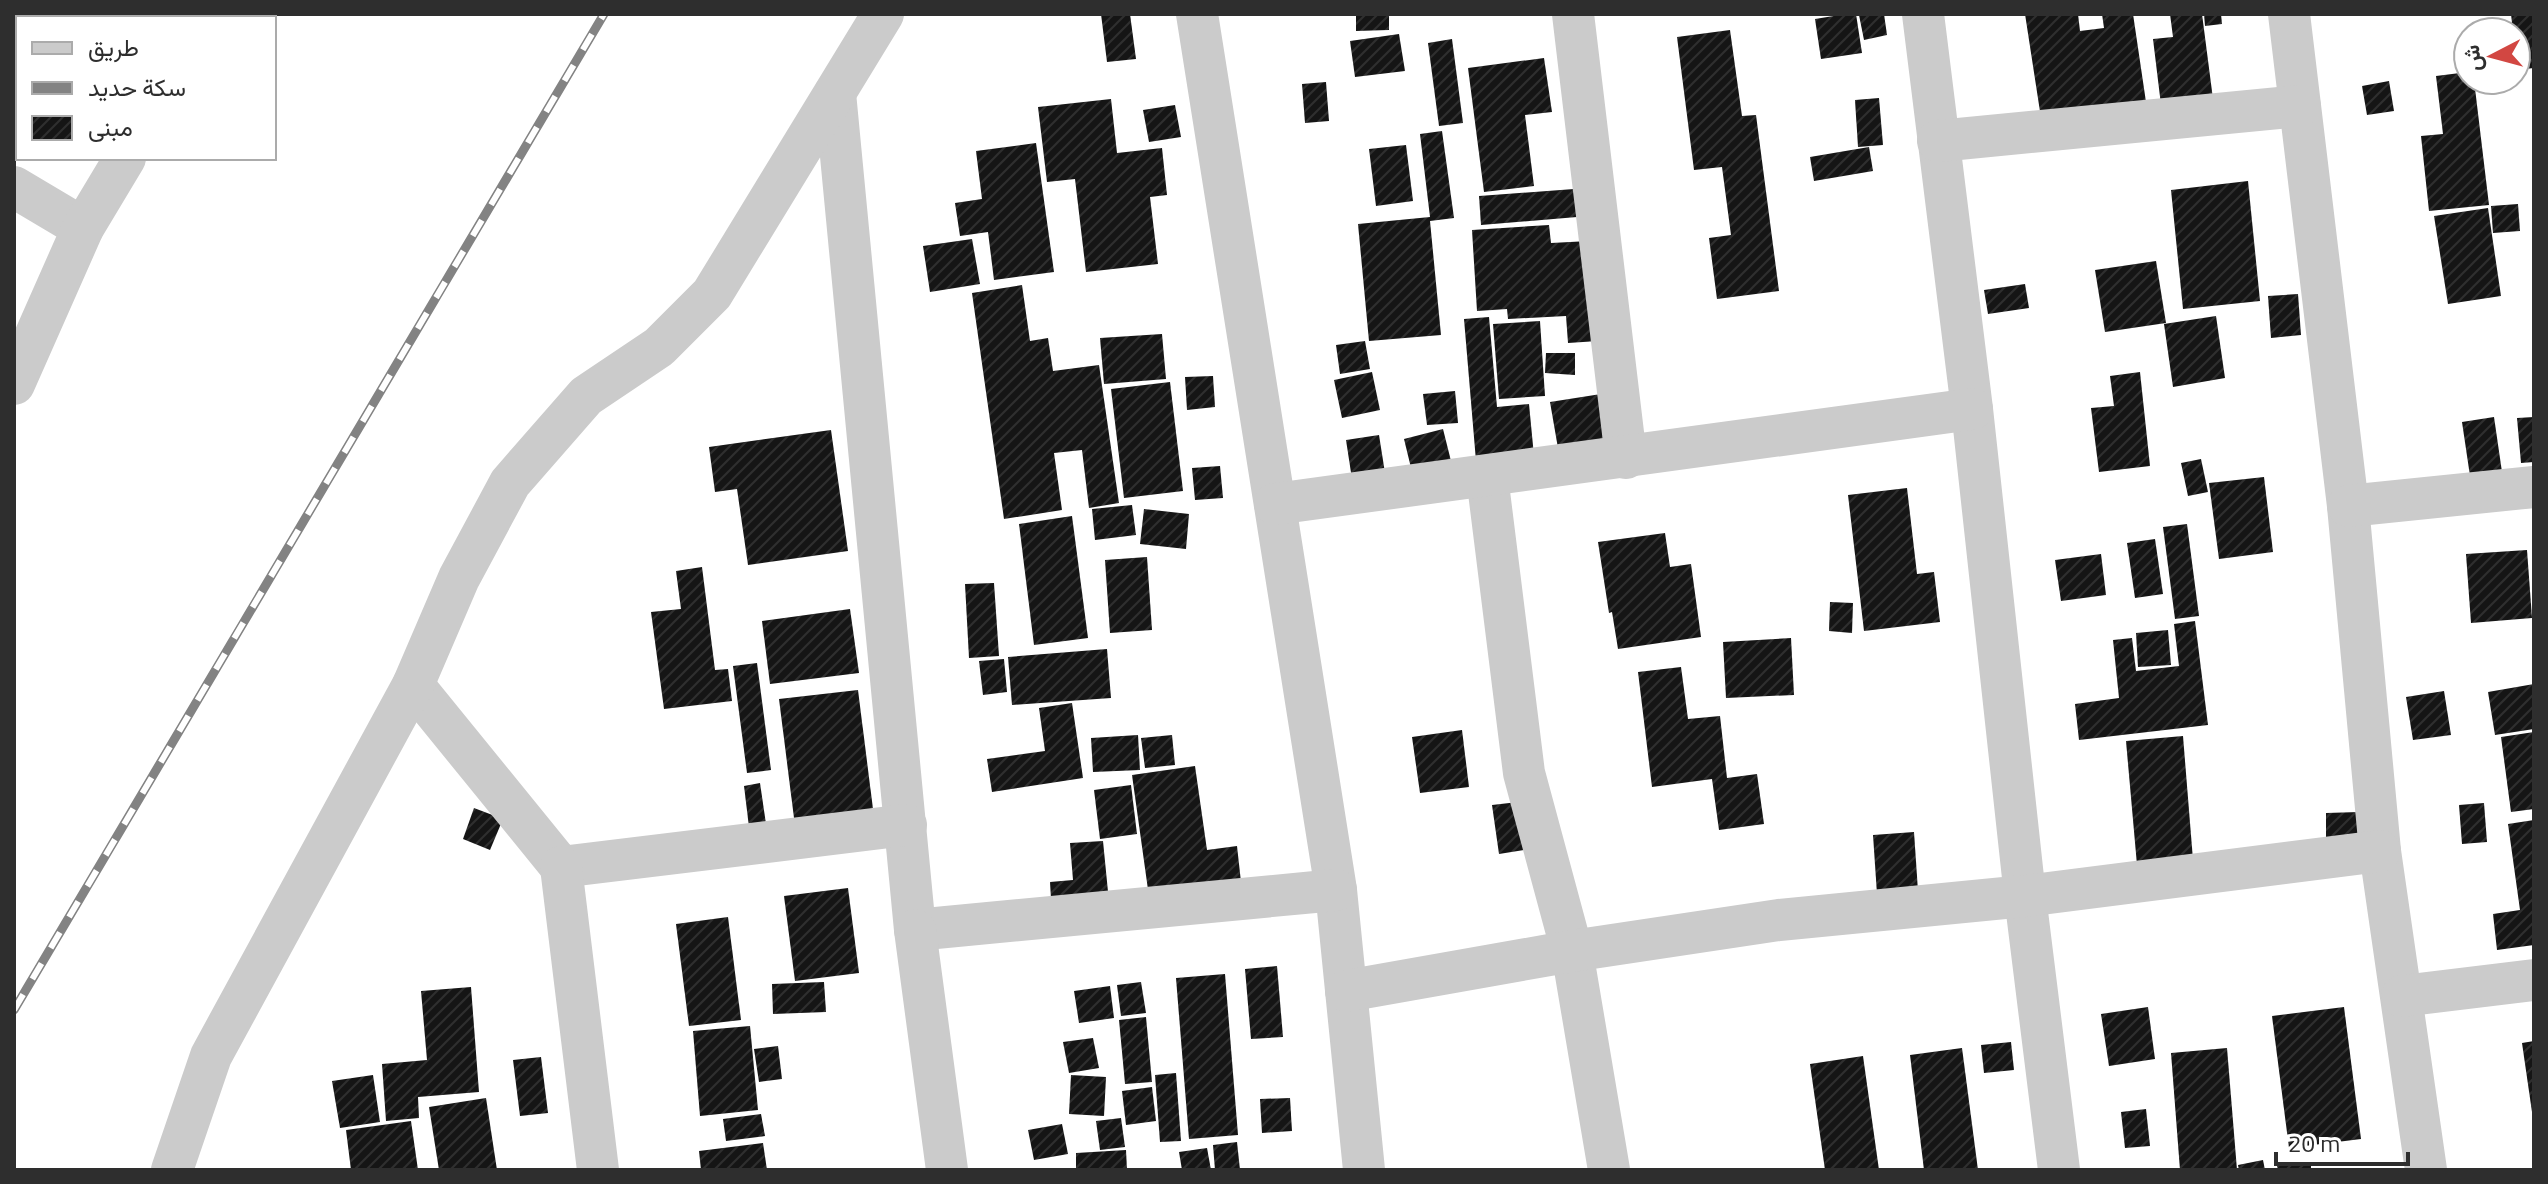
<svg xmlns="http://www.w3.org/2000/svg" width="2548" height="1184" font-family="'Titillium Web',Vazirmatn,sans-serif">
<defs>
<pattern id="building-hatch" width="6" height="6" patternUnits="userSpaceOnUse" patternTransform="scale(2)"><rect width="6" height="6" fill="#151515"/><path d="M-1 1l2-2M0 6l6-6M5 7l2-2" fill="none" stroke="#2f2f2f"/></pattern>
</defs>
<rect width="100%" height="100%" fill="#fff"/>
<g fill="url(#building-hatch)">
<path d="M1101 14H1130L1136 59 1107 62Z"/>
<path d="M1356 14H1389V30L1356 31Z"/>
<path d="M1846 14H1856L1862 53 1821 59 1815 19Z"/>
<path d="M1884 14 1887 35 1864 40 1859 15Z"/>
<path d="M2025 14H2078L2080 31 2104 28 2102 14H2133L2146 102 2041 118Z"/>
<path d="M2170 14H2202L2213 99 2161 105 2153 39 2173 37Z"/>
<path d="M2204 14H2221L2222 24 2205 26Z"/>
<path d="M2511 14H2534V68L2516 70V32H2513Z"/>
<path d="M15 24 18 25V89L14 87Z"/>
<path d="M1730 30 1742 116 1756 115 1779 291 1717 299 1709 238 1731 235 1722 167 1694 170 1677 37Z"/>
<path d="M1399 34 1405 71 1355 77 1350 41Z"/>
<path d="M1452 39 1463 123 1439 126 1428 43Z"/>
<path d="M1544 58 1552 112 1525 115 1534 186 1484 192 1468 68Z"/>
<path d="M2468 72V80H2474L2489 205 2429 211 2421 136 2443 134 2436 76Z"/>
<path d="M2389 81 2394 111 2367 115 2362 86Z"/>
<path d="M1326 82 1329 121 1305 123 1302 84Z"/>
<path d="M1879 98 1883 145 1858 147 1855 100Z"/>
<path d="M1111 99 1117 153 1162 148 1167 195 1150 197 1158 264 1086 272 1075 179 1047 182 1038 107Z"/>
<path d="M1175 105 1181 137 1149 142 1143 110Z"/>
<path d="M1442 131 1454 218 1430 221 1441 335 1369 341 1358 224 1430 217 1420 134Z"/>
<path d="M1036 143 1054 272 994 280 988 232 960 236 955 203 982 199 976 151Z"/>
<path d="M1406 145 1413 201 1376 206 1369 149Z"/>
<path d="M1869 147 1873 171 1814 181 1810 157Z"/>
<path d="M2248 181 2260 301 2183 309 2171 190Z"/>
<path d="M1574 189 1577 217 1481 225 1479 196Z"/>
<path d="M2518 204 2520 231 2493 233 2491 206Z"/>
<path d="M2488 208 2501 296 2448 304 2434 216Z"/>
<path d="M1549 225 1551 243 1589 241 1598 341 1568 343 1566 316 1508 319 1507 309 1477 311 1472 230Z"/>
<path d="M972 239 980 284 930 292 923 246Z"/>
<path d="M2156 261 2166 323 2105 332 2095 270Z"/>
<path d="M2025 284 2029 308 1988 314 1984 290Z"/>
<path d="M1022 285 1030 341 1048 338 1053 371 1099 365 1119 503 1089 508 1082 450 1054 453 1062 510 1004 519 972 293Z"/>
<path d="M2298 294 2301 335 2271 338 2268 296Z"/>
<path d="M2216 316 2225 378 2173 387 2164 324Z"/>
<path d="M1489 317 1497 407 1529 404 1534 456 1476 461 1464 319Z"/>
<path d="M1540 321 1545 396 1499 399 1493 324Z"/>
<path d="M1162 334 1166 379 1104 384 1100 338Z"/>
<path d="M1365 341 1370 369 1340 374 1336 345Z"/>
<path d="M1546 353H1575V375L1545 373Z"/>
<path d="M1372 372 1380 410 1342 418 1334 380Z"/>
<path d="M2140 372 2150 466 2099 472 2091 408 2114 406 2110 376Z"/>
<path d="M1213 376 1215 407 1187 410 1185 377Z"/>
<path d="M1170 382 1183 491 1124 498 1111 389Z"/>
<path d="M1455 391 1458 423 1427 425 1423 394Z"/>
<path d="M1601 394 1610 446 1559 454 1550 402Z"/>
<path d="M2494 417 2502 472 2470 476 2462 422Z"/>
<path d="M2534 417V462L2521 463 2517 418Z"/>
<path d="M1443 429 1451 461 1412 472 1404 439Z"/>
<path d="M831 430 848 551 748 565 737 489 715 492 709 447Z"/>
<path d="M1379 435 1385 473 1352 479 1346 440Z"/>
<path d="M2201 459 2208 492 2188 496 2181 463Z"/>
<path d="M1220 466 1223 498 1195 500 1192 468Z"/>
<path d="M2264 477 2273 552 2219 559 2209 483Z"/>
<path d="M1907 488 1917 574 1934 572 1940 622 1864 631 1848 495Z"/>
<path d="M1132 505 1136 535 1095 540 1092 509Z"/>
<path d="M1144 509 1189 514 1186 549 1140 544Z"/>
<path d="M1072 516 1088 638 1034 645 1019 524Z"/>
<path d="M2187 524 2199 616 2175 619 2163 527Z"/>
<path d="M1665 533 1670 567 1691 564 1701 637 1618 649 1612 612 1609 613 1598 542Z"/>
<path d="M2155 539 2163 594 2135 598 2127 543Z"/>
<path d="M2527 550 2532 618 2471 623 2466 554Z"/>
<path d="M2101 554 2106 595 2061 601 2055 560Z"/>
<path d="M1147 557 1152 630 1110 633 1105 560Z"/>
<path d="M702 567 715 670 728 669 732 701 664 709 651 612 681 609 676 571Z"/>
<path d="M994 583 999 656 969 658 965 584Z"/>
<path d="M1830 602 1853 603 1852 633 1829 631Z"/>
<path d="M850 609 859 673 770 684 762 621Z"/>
<path d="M2195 621 2208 725 2079 740 2075 704 2119 698 2113 640 2132 638 2136 671 2179 666 2174 624Z"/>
<path d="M2168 630 2171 665 2138 667 2136 633Z"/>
<path d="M1791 638 1794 695 1726 698 1723 642Z"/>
<path d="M1107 649 1111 698 1012 705 1008 657Z"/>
<path d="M1004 659 1007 692 983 695 979 661Z"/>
<path d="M757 663 771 770 747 773 733 666Z"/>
<path d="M1681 667 1688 719 1720 716 1727 778 1757 774 1764 824 1719 830 1712 779 1652 787 1638 672Z"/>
<path d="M2534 684V729L2495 735 2488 692Z"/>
<path d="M858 690 874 817 795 826 779 699Z"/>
<path d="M2444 691 2451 735 2413 740 2406 697Z"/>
<path d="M1072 703 1083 778 992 792 987 759 1045 751 1039 708Z"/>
<path d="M1462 730 1469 787 1420 793 1412 737Z"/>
<path d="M2534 732V809L2511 812 2501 737Z"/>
<path d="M1138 735 1140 770 1093 772 1091 738Z"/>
<path d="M1172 735 1175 765 1145 768 1141 738Z"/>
<path d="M2183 736 2193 860 2137 865 2126 741Z"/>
<path d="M1195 766 1207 850 1237 846 1242 891 1150 904 1132 775Z"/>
<path d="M760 783 766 824 749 827 744 786Z"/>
<path d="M1131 785 1137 834 1100 839 1094 790Z"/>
<path d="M1518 802 1524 850 1499 854 1492 805Z"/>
<path d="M2484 803 2487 842 2462 844 2459 805Z"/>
<path d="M474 808 503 819 490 850 463 839Z"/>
<path d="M2359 812V840L2326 841V813Z"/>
<path d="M2534 820V945L2497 950 2493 914 2520 910 2508 824Z"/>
<path d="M1914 832 1918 891 1877 894 1873 835Z"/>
<path d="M1103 841 1110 912 1052 916 1050 882 1073 880 1070 843Z"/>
<path d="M848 888 859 973 795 981 784 896Z"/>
<path d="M728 917 741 1020 689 1026 676 924Z"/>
<path d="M1277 966 1283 1037 1251 1039 1245 969Z"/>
<path d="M1225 974 1238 1135 1189 1139 1176 978Z"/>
<path d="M824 982 826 1012 773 1014 772 984Z"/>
<path d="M1141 982 1146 1013 1121 1016 1117 985Z"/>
<path d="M1110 986 1114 1018 1079 1023 1074 991Z"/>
<path d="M471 987 479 1092 418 1097 419 1118 386 1121 382 1064 427 1060 421 991Z"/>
<path d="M2148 1007 2155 1059 2109 1066 2101 1014Z"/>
<path d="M2344 1007 2361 1139 2289 1148 2272 1016Z"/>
<path d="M1146 1017 1152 1082 1125 1084 1119 1020Z"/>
<path d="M750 1026 758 1110 700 1116 693 1031Z"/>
<path d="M1093 1038 1099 1068 1069 1073 1063 1042Z"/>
<path d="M2534 1041V1112H2532L2522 1043Z"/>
<path d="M2011 1042 2014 1070 1984 1073 1981 1045Z"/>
<path d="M778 1046 782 1079 759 1082 754 1049Z"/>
<path d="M1962 1048 1978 1170H1924L1910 1055Z"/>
<path d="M2227 1048 2237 1170H2180L2171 1053Z"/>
<path d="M1863 1056 1879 1170H1825L1810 1064Z"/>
<path d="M541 1057 548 1113 520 1116 513 1060Z"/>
<path d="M1176 1073 1181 1141 1160 1142 1155 1075Z"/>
<path d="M373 1075 380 1122 340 1128 332 1081Z"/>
<path d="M1071 1075 1106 1077 1104 1116 1069 1114Z"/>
<path d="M1152 1087 1156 1121 1126 1125 1122 1091Z"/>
<path d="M486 1098 497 1170H439L429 1107Z"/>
<path d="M1290 1098 1292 1131 1262 1133 1260 1099Z"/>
<path d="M2146 1109 2150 1146 2125 1148 2121 1112Z"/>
<path d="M761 1114 765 1136 726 1141 723 1119Z"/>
<path d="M1121 1118 1125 1147 1100 1150 1096 1121Z"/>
<path d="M411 1121 418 1170H351L346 1130Z"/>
<path d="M1062 1124 1068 1154 1034 1160 1028 1130Z"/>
<path d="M1237 1142 1240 1170H1215L1213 1145Z"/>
<path d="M763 1143 767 1170H701L699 1151Z"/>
<path d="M1207 1148 1211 1170H1182L1179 1152Z"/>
<path d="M1126 1150 1127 1170H1076V1153Z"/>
<path d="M2263 1160 2265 1170H2239L2238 1165Z"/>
<path d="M2311 1162V1170H2278L2277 1166Z"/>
</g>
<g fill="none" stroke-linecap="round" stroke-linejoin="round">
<g stroke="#cbcbcb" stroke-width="42">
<path d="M1197 14 1336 890 1364 1170"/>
<path d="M1573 14 1626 458"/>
<path d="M1923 14 1972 409 2025 896 2059 1170"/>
<path d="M2289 14 2348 506 2380 851 2426 1170"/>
<path d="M212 18 215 14"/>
<path d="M835 93 915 930 1336 890"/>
<path d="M1938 141 2300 106"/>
<path d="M14 187 83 228"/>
<path d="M14 384 83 228 125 158"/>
<path d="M1487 476 1524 773 1572 951 1609 1170"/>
<path d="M1275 504 1972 409"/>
<path d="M2348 506 2534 487"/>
<path d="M413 685 561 867 906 825"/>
<path d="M561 867 598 1170"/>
<path d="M915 930 947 1170"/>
<path d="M1346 991 1572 951 1779 920 2025 896 2380 851"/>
<path d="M2402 996 2534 980"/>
<path d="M172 1170 211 1056 413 685 459 578 510 483 586 396 659 347 712 294 883 14"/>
</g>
<g stroke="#838383" stroke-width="9">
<path id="rail" d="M14 1010 604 14"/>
</g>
<use href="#rail" stroke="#fff" stroke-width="6" stroke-dasharray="18" stroke-linecap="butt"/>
</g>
<rect width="2548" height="1184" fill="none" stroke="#2e2e2e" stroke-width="32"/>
<rect x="16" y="16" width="260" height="144" fill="#ffffff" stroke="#ababab" stroke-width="2"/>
<rect x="32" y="42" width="40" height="12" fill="#cbcbcb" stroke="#ababab" stroke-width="2"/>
<text x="88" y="56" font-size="24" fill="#2e2e2e">طريق</text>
<rect x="32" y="82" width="40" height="12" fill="#838383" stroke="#ababab" stroke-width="2"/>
<text x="88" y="96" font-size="24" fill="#2e2e2e">سكة حديد</text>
<rect x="32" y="116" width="40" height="24" fill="url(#building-hatch)" stroke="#ababab" stroke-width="2"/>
<text x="88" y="136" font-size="24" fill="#2e2e2e">مبنى</text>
<g transform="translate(2492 56) rotate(264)"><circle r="38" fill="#ffffff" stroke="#ababab" stroke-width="2"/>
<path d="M0-6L14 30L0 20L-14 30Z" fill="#d24742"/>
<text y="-12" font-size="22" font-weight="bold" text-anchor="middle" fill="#2e2e2e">ش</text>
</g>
<path d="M2276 1152v12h132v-12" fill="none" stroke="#2e2e2e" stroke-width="4"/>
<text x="2288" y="1152" font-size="24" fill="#2e2e2e" stroke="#ffffff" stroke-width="6" paint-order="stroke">20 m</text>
</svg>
